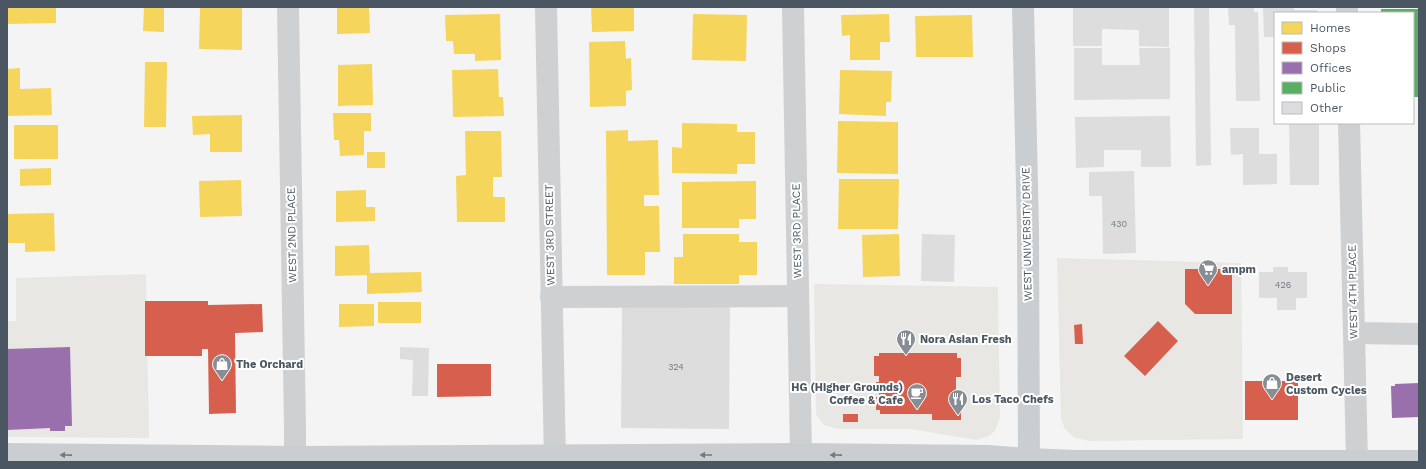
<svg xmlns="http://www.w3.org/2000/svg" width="1426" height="469" font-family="'Work Sans',sans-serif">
<rect width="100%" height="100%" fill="#f4f4f4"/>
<g fill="#e8e7e3">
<path d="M1057 258 1241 263 1243 439 1090 441 1075 438 1065 429 1061 419Z"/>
<path d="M146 274 149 438 7 437V321H16V278Z"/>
<path d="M814 284 998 287 1000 417 995 431 989 436 976 440 911 429H838L824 425 816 414Z"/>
</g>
<g fill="#f6d55c">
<path d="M7 7H56V23L7 24Z"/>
<path d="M144 7H164V32L143 31Z"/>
<path d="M200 7H242V50L199 49Z"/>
<path d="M337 7H369L370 33 337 34Z"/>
<path d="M591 7H634V31L592 32Z"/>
<path d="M500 14 501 60 475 61V54H454L453 41H446L445 15Z"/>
<path d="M693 14 747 15 746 61 692 60Z"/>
<path d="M889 14 890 42H880V60H850V35L842 36 841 15Z"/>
<path d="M972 15 973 57H916L915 16Z"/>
<path d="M625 41 626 59 631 58 632 90 626 91V106L590 107 589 42Z"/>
<path d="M145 62H167L166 127H144Z"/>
<path d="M372 64 373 105 338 106V65Z"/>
<path d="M20 68V89L51 88 52 115 7 116V69Z"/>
<path d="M498 69 499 97H503L504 116 453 117 452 70Z"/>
<path d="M840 70 892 71 891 102H886V116L839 114Z"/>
<path d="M333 113H371V131H364V155L340 156 339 140H334Z"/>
<path d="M242 115V152H210V134L193 135 192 116Z"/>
<path d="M838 121 898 122V174L837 173Z"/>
<path d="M682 123 737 124V132H755V164H737V174L672 173V147L682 148Z"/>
<rect x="14" y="125" width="44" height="34"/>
<path d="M628 130V141L658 140 659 195H644V206H659L660 252H645V275H607L606 131Z"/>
<path d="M465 131H501L502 177H493V197H505V222H457L456 176 466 175Z"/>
<rect x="367" y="152" width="18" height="16"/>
<path d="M51 168V185L20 186V169Z"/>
<path d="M839 179H899L898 229H838Z"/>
<path d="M241 180 242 216 200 217 199 181Z"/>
<path d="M756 181V219H739V228H682V182Z"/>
<path d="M366 190V207H375V221L336 222V191Z"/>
<path d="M54 213 55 251 25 252V243H7V214Z"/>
<path d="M683 234H739V242H757V275H739V284H674V257H683Z"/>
<path d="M899 234 900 276 863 277 862 235Z"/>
<path d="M369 245 370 273 421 272 422 292 367 294V275L335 276V246Z"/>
<rect x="378" y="302" width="43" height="21"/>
<path d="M339 304H374V326L339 327Z"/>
</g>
<g fill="#d6604d">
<path d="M1185 269H1232V314H1195L1185 304Z"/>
<path d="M145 301H208V305L262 304 263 332 235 333 236 413 209 414 208 349H202V356H145Z"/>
<path d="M1158 321 1178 341 1145 376 1124 356Z"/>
<path d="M1082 324 1083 344H1075L1074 325Z"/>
<path d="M879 353H957V358H961V377H956V390H961V420H932V414H880V410H876V397H879V390H876V382H879V376H874V356H879Z"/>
<path d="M437 364H491V396L437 397Z"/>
<rect x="1245" y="381" width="53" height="39"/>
<rect x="843" y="414" width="15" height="8"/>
</g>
<g fill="#9970ab">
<path d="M70 347 72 426H65V431H50V428L7 430V349Z"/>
<path d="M1419 383V417L1392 418 1391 386H1395V384Z"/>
</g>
<path fill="#5aae61" d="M1381 9H1419V97H1413V13H1381Z"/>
<g fill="#ddddde">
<path d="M1073 7H1169V47L1139 46V30L1102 29V46H1073Z"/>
<path d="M1194 7H1209L1211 165 1196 166Z"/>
<path d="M1228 7H1254V12H1258L1260 101H1236L1235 25H1229Z"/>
<path d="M1263 7H1294V10H1317L1318 13H1275V37H1264Z"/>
<path d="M1074 48H1102V65H1140L1139 48H1170V99L1074 100Z"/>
<path d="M1170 116 1171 167H1141V150H1104V167L1076 168 1075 117Z"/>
<path d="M1289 123H1319V185H1290Z"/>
<path d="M1230 128H1259V154H1277V184L1243 185V154L1231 155Z"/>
<path d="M1134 171 1136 253 1103 254 1102 196H1089V172Z"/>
<path d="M922 234 955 235 954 282 921 281Z"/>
<path d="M1273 267H1288V272H1307V298H1296V310H1277V298H1259V272H1273Z"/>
<path d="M622 306 730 307 729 429 621 428Z"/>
<path d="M400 347 429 348 428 396H412L413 360 400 359Z"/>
</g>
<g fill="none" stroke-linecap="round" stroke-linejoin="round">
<g stroke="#ced0d2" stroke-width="22">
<path d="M288 7 295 429V462"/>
<path d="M546 7 555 462"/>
<path d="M793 7 801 454"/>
<path d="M1347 7V13"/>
<path d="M1349 123 1357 461"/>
<path d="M551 297 798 296"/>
<path d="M1354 333 1419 334"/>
</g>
<g stroke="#caced1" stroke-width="22">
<path d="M1023 7 1028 231 1029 462"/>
<path d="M7 454 294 457 801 454 988 456 1029 459 1074 461H1419"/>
</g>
</g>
<defs><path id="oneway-solid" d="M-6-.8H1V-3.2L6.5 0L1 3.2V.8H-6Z"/></defs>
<g fill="#707a83">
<use href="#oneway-solid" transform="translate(66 455) rotate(-179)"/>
<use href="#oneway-solid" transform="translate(706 455) rotate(180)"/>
<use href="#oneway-solid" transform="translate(836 455) rotate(-179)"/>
</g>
<defs>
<g id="supermarket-pin" transform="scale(1)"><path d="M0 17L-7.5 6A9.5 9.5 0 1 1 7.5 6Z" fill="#868d94" stroke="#fff"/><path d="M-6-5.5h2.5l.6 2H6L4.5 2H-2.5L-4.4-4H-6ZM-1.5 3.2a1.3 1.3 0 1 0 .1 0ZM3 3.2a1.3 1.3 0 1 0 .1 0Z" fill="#fff"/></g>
<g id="restaurant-pin" transform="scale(1)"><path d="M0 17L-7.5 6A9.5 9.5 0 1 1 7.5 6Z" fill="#868d94" stroke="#fff"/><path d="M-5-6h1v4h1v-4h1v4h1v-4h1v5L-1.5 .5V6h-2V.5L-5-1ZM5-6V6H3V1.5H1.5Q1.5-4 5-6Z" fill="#fff"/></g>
<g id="shop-pin" transform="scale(1)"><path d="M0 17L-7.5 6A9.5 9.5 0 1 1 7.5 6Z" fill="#868d94" stroke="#fff"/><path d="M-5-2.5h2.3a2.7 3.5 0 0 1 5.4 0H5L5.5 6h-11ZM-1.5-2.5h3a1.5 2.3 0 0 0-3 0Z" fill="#fff"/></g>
<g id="cafe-pin" transform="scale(1)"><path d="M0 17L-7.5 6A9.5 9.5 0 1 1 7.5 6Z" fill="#868d94" stroke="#fff"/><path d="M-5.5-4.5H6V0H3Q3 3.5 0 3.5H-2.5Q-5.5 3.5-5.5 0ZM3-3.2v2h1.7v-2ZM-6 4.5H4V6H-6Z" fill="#fff"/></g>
</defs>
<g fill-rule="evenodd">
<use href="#supermarket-pin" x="1208" y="269"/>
<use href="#restaurant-pin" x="906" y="339"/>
<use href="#shop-pin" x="222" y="364"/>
<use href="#shop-pin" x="1272" y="383"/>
<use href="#cafe-pin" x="917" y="393"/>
<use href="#restaurant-pin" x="958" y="399"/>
</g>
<g text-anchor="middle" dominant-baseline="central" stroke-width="4" stroke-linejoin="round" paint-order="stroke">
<g font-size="9" fill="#707881">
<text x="1119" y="224">430</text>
<text x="1283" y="285">426</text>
<text x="676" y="367">324</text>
</g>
<g font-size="11" fill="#4a5661" stroke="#fff">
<text transform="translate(797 231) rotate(-91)">WEST 3RD PLACE</text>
<text transform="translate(1027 234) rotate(-91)">WEST UNIVERSITY DRIVE</text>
<text transform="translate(292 235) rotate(-91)">WEST 2ND PLACE</text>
<text transform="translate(550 235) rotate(-91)">WEST 3RD STREET</text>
<text transform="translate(1353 292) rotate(-91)">WEST 4TH PLACE</text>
</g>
<g font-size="11" font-weight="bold" fill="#4a5661" stroke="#fff" text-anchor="start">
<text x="1222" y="269">ampm</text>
<text x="920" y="339">Nora Asian Fresh</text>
<text x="236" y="364">The Orchard</text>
<text x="1286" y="377">Desert<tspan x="1286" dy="13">Custom Cycles</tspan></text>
<text x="903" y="387" text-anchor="end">HG (Higher Grounds)<tspan x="903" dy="13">Coffee &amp; Cafe</tspan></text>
<text x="972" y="399">Los Taco Chefs</text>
</g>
</g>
<rect width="1426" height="469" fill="none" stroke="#4a5661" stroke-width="16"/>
<rect x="1274" y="12" width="140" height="112" fill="#ffffff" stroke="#b7bbc0"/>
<rect x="1282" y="22" width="20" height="12" fill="#f6d55c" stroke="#b7bbc0"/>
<text x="1310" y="32" font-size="12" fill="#4a5661">Homes</text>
<rect x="1282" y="42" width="20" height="12" fill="#d6604d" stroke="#b7bbc0"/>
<text x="1310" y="52" font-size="12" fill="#4a5661">Shops</text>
<rect x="1282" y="62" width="20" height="12" fill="#9970ab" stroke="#b7bbc0"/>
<text x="1310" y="72" font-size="12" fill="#4a5661">Offices</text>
<rect x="1282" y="82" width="20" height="12" fill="#5aae61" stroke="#b7bbc0"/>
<text x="1310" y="92" font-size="12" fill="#4a5661">Public</text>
<rect x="1282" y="102" width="20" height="12" fill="#ddddde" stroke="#b7bbc0"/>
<text x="1310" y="112" font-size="12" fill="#4a5661">Other</text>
</svg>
